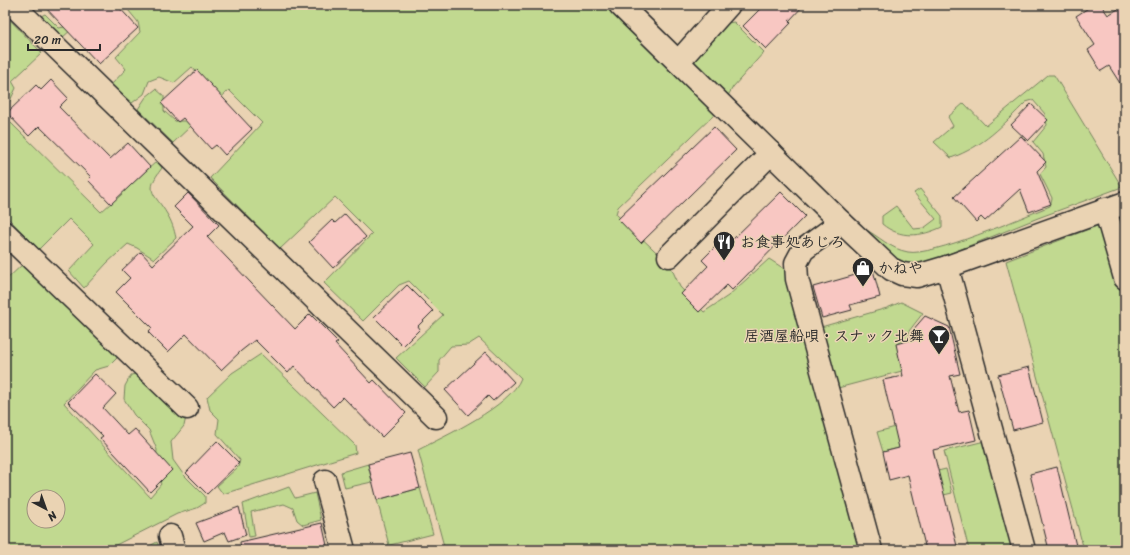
<svg xmlns="http://www.w3.org/2000/svg" width="1130" height="555" font-family="Sriracha,'Klee One',sans-serif">
<rect width="100%" height="100%" fill="#ead3b3"/>
<filter id="ink" filterUnits="userSpaceOnUse"><feTurbulence type="fractalNoise" baseFrequency=".025" numOctaves="2"/><feDisplacementMap in="SourceGraphic" scale="8" xChannelSelector="R" yChannelSelector="G"/><feConvolveMatrix kernelMatrix="1 2 1 2 8 2 1 2 1" color-interpolation-filters="sRGB"/></filter>
<g filter="url(#ink)">
<g fill="#c1d990" stroke="#76825e" fill-rule="evenodd">
<path d="M124 5H615L676 64 727 23 734 22 764 52 733 87 725 101 715 114 618 207 616 214 670 265 680 287 704 312 728 296 769 259 786 270 866 550H445L418 450C445 436 511 406 521 378L479 338 468 345 451 346 439 360V372L425 387 396 358 443 315 409 281 399 285 363 321 324 283 372 234 335 197 280 249 210 178 262 123 229 90 173 143 138 109 146 97 156 89 164 96V111L175 121H184L215 93 192 67 174 83 159 77 149 81 144 94 132 103 111 85 126 69 116 57 140 32 138 22Z"/>
<path d="M92 11 62 38 41 16 45 14 59 28 69 26Z"/>
<path d="M6 16 42 53 12 81 16 88 10 101 5 106V18Z"/>
<path d="M1048 75H1054L1122 187 1038 218 929 262 901 265 863 228C879 236 890 249 908 252 931 257 1023 217 1050 206L1052 198 1040 174 1046 167 1043 154 1033 142 1047 125 1045 114 1033 100 1026 102C1002 126 984 146 951 158L934 142 953 126 948 117 964 103 986 126Z"/>
<path d="M11 123 101 212 157 161 162 168C143 193 155 193 167 214 172 222 174 229 176 238L154 259 137 248 128 244 107 263 84 288 69 271 94 244 69 219 39 249 5 215V129Z"/>
<path d="M920 189 942 216V227C921 237 900 239 882 224V216L896 206 914 229 924 228 936 219 914 193Z"/>
<path d="M1125 216V246L1117 218Z"/>
<path d="M1102 224 1125 306V550H1084L1006 261Z"/>
<path d="M25 262 116 350 117 358 109 366 95 370 64 403 150 497 161 484 155 473 157 450 149 430 134 415 124 399 125 386 131 375 145 372 186 417 184 426 171 442 173 460 183 474 205 496V503L197 508 177 514 106 550H5V281ZM34 497H58V521H34Z"/>
<path d="M901 302 923 313 909 331 917 367 838 388 821 327 887 308Z"/>
<path d="M261 354 355 445 356 453 223 494 217 486 238 467 240 460 217 434 219 419 210 410 207 397 232 373Z"/>
<path d="M929 418 934 439 883 452 877 432Z"/>
<path d="M985 441 1013 550H969L944 451Z"/>
<path d="M368 464 372 482 345 488 341 472Z"/>
<path d="M946 469 952 493 923 500 917 476Z"/>
<path d="M289 487 295 498 315 493 321 520 303 525 297 520 293 508 284 504 251 512 255 536 249 537 243 504Z"/>
<path d="M420 488 433 534 390 545 391 550H372L389 545 377 500Z"/>
<path d="M157 542 160 550H142Z"/>
</g>
<g fill="#f8c7c2" stroke="#2b2b2b">
<path d="M43 5H117L138 28 99 64Z"/>
<path d="M764 5H804L789 21 791 23 766 49 743 26Z"/>
<path d="M1093 5H1101L1108 15 1125 5V91L1109 66 1101 71 1088 50 1095 45 1076 16Z"/>
<path d="M197 70 252 129 225 155 216 145 211 149 183 118 178 122 161 103Z"/>
<path d="M51 80 68 98 59 107 110 159 128 143 150 167 111 204 88 180 91 177 39 126 29 136 7 113 36 85 41 90Z"/>
<path d="M1031 104 1048 120 1028 141 1011 125Z"/>
<path d="M714 127 736 150 641 243 618 219Z"/>
<path d="M1021 136 1046 162 1037 171 1051 204 1029 212 1020 189 985 221 981 217 976 222 954 197Z"/>
<path d="M781 192 805 216 732 290 727 285 699 312 681 294 708 266 702 260 723 239 728 244Z"/>
<path d="M188 193 219 225 207 237 295 329 310 314 338 342 335 344 371 383 374 380 406 413 382 437 343 397 333 407 294 366 288 373 255 340 241 351 221 370 186 334 168 352 148 332 152 328 116 292 130 278 122 270 141 252 153 265 193 226 174 207Z"/>
<path d="M345 214 366 237 333 268 309 242 332 220 335 223Z"/>
<path d="M873 270 880 297 850 305 852 310 822 318 813 287Z"/>
<path d="M407 285 433 311 418 326 420 329 403 346 374 317Z"/>
<path d="M925 316 949 327 960 374 950 376 959 412 969 410 976 440 933 450 958 550H926L908 475 889 480 883 452 899 448 883 380 903 376 896 344 914 339 912 331Z"/>
<path d="M486 352 514 382 493 401 488 396 468 415 445 390Z"/>
<path d="M1029 367 1043 422 1013 430 998 375Z"/>
<path d="M95 374 116 394 103 408 128 435 135 429 172 470 150 492 100 438 103 436 68 402Z"/>
<path d="M217 441 239 463 207 494 186 473Z"/>
<path d="M410 453 420 488 377 500 368 464Z"/>
<path d="M1057 467 1077 550H1049L1030 474Z"/>
<path d="M239 507 246 535 229 541 225 532 204 541 196 523Z"/>
<path d="M322 523 328 550H241L240 542Z"/>
</g>
<g fill="none" stroke-linecap="round" stroke-linejoin="round">
<g stroke="#2b2b2b" stroke-width="25">
<g id="street">
<path d="M13 5 436 417"/>
<path d="M620 5 841 222 891 269 902 274 917 276 947 267 1125 203"/>
<path d="M678 62 729 5"/>
<path d="M1105 209 1125 278"/>
<path d="M841 222 803 250 796 263 797 279 871 550"/>
<path d="M5 233 187 408"/>
<path d="M669 256 771 153"/>
<path d="M947 267 1024 550"/>
<path d="M325 481 344 550"/>
<path d="M170 536 174 550"/>
</g>
</g>
<use href="#street" stroke="#ead3b3" stroke-width="22"/>
</g>
</g>
<defs>
<g id="restaurant-pin" transform="scale(1.15)"><path d="M0 17L-7.5 6A9.5 9.5 0 1 1 7.5 6Z" fill="#2b2b2b" stroke="#ead3b3"/><path d="M-5-6h1v4h1v-4h1v4h1v-4h1v5L-1.5 .5V6h-2V.5L-5-1ZM5-6V6H3V1.5H1.5Q1.5-4 5-6Z" fill="#fff"/></g>
<g id="shop-pin" transform="scale(1.15)"><path d="M0 17L-7.5 6A9.5 9.5 0 1 1 7.5 6Z" fill="#2b2b2b" stroke="#ead3b3"/><path d="M-5-2.5h2.3a2.7 3.5 0 0 1 5.4 0H5L5.5 6h-11ZM-1.5-2.5h3a1.5 2.3 0 0 0-3 0Z" fill="#fff"/></g>
<g id="bar-pin" transform="scale(1.15)"><path d="M0 17L-7.5 6A9.5 9.5 0 1 1 7.5 6Z" fill="#2b2b2b" stroke="#ead3b3"/><path d="M-6-5H6L.8 .8V4.5H3.5V6h-7V4.5H-.8V.8Z" fill="#fff"/></g>
</defs>
<g fill-rule="evenodd">
<use href="#restaurant-pin" x="724" y="242"/>
<use href="#shop-pin" x="863" y="268"/>
<use href="#bar-pin" x="939" y="336"/>
</g>
<g text-anchor="middle" dominant-baseline="central" stroke-width="3" stroke-linejoin="round" paint-order="stroke">
<g font-size="15" font-weight="bold" fill="#2b2b2b" stroke="#ead3b3" text-anchor="start">
<text x="740" y="242">お食事処あじろ</text>
<text x="878" y="268">かねや</text>
<text x="924" y="336" text-anchor="end">居酒屋船唄・スナック北舞</text>
</g>
</g>
<rect width="1130" height="555" fill="none" stroke="#ead3b3" stroke-width="20"/>
<rect x="10" y="10" width="1110" height="535" fill="none" stroke="#2b2b2b" stroke-width="1.5" filter="url(#ink)"/>
<g transform="translate(46 509) rotate(139)"><circle r="19" fill="#ead3b3" stroke="#9e907d"/>
<path d="M0-3L7 15L0 10L-7 15Z" fill="#2b2b2b"/>
<text y="-6" font-size="11" font-weight="bold" text-anchor="middle" fill="#2b2b2b">N</text>
</g>
<path d="M28 44v6h72v-6" fill="none" stroke="#2b2b2b" stroke-width="2"/>
<text x="34" y="44" font-size="12" fill="#2b2b2b" stroke="#ead3b3" stroke-width="3" paint-order="stroke">20 m</text>
</svg>
